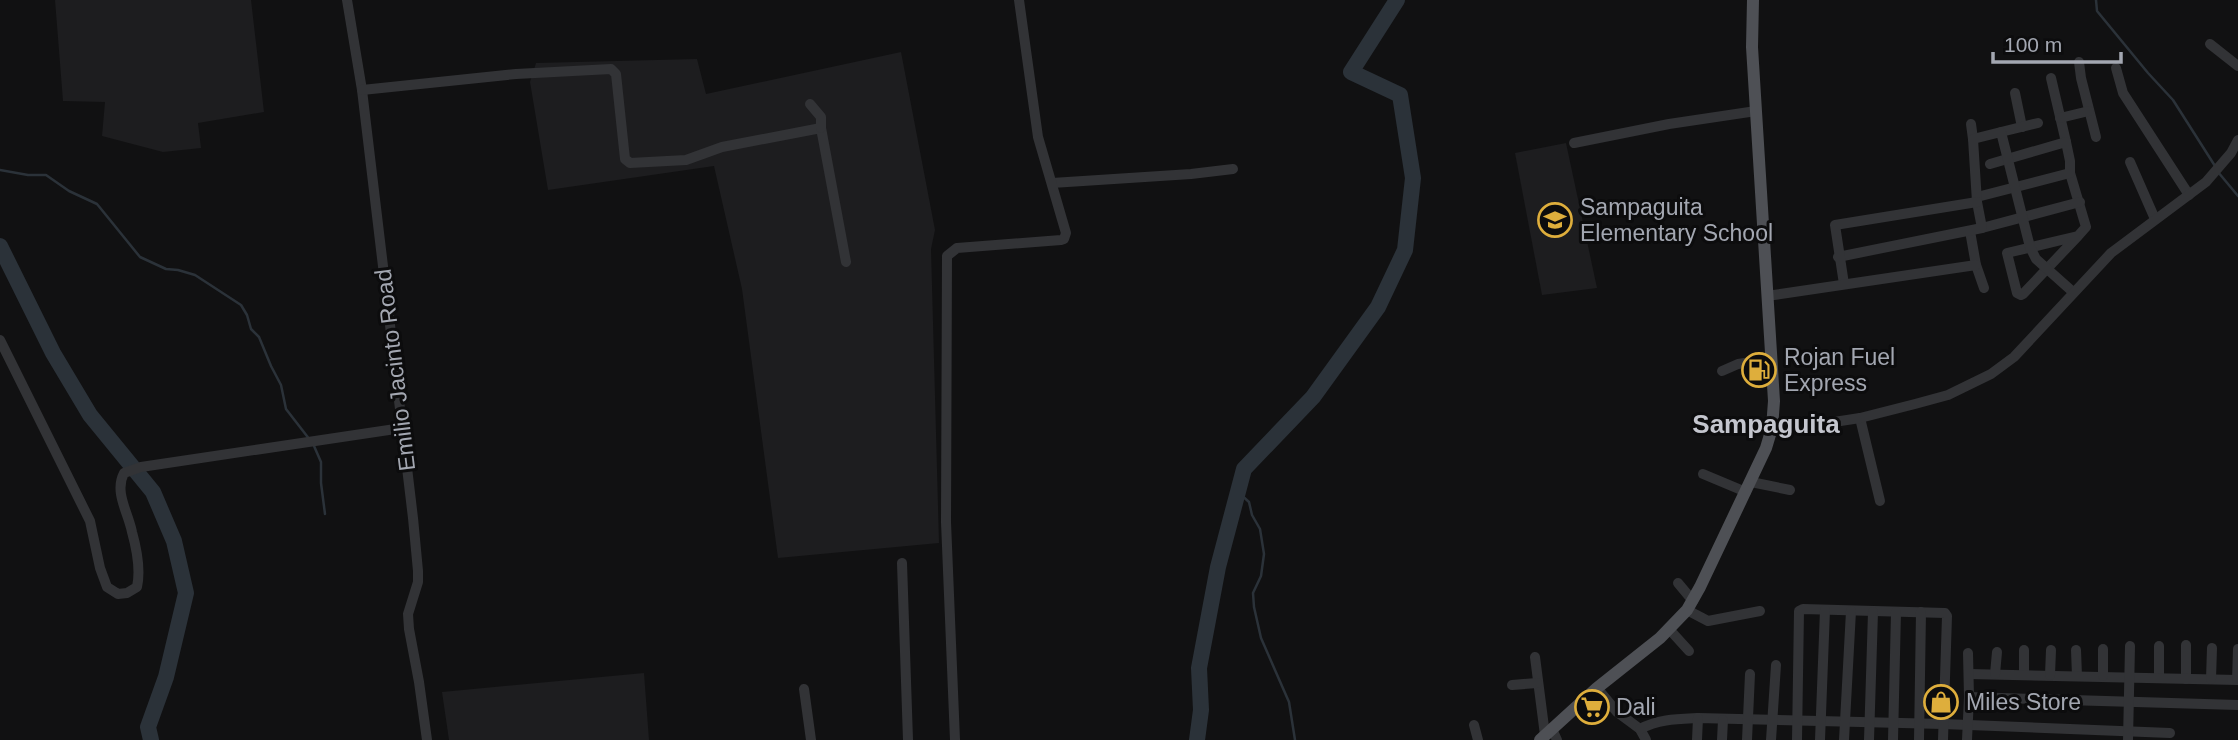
<svg xmlns="http://www.w3.org/2000/svg" width="2238" height="740" font-family="Helvetica,sans-serif">
<rect width="100%" height="100%" fill="#111112"/>
<g fill="#1d1d1f">
<path d="M55 0H251L264 112 198 123 201 148 163 152 102 136 105 102 63 101Z"/>
<path d="M901 52 935 230 931 249 939 543 778 558 742 289 714 166 548 190 530 82 536 63 697 59 706 94Z"/>
<path d="M1566 143 1597 288 1542 295 1515 153Z"/>
<path d="M644 673 649 740H449L442 692Z"/>
</g>
<g fill="none" stroke-linecap="round" stroke-linejoin="round">
<g stroke="#2b3239" stroke-width="2.5">
<path d="M2096 0 2097 11 2148 73 2173 100 2215 166"/>
<path d="M0 170 28 175H46L69 191 97 204 140 257 166 269 178 270 195 275 241 305 247 315 251 329 259 337 271 366 281 385 286 409 310 440"/>
<path d="M2218 172 2238 196"/>
<path d="M314 446 321 462V483L325 514"/>
<path d="M1238 492 1249 502 1252 515 1260 529 1264 554 1261 576 1253 593 1254 607 1261 638 1289 702 1295 740"/>
</g>
<g stroke="#2b3239" stroke-width="16">
<path d="M0 246 53 353 90 415 153 492 174 541 186 593 166 677 148 727 151 740"/>
<path d="M1197 740 1201 710 1199 668 1218 567 1244 469 1313 397 1378 307 1405 250 1413 178 1400 95 1351 72 1397 0"/>
</g>
<g stroke="#323336" stroke-width="10">
<path d="M347 0 362 90 413 518 418 571V582L408 614 409 629 419 682 427 740"/>
<path d="M2210 44 2238 66"/>
<path d="M2079 62 2081 78 2096 137"/>
<path d="M2116 68 2123 93 2189 195"/>
<path d="M2051 78 2066 142"/>
<path d="M362 90 516 74 611 69 616 74 625 159 630 163 686 160 722 147 821 128 846 262"/>
<path d="M2015 93 2022 127"/>
<path d="M810 104 821 117V128"/>
<path d="M2060 118 2089 111"/>
<path d="M1971 124 1973 139"/>
<path d="M2001 132 2038 123"/>
<path d="M1574 143 1669 124 1756 111"/>
<path d="M2130 162 2155 219"/>
<path d="M2070 173 2086 227 2078 236 2023 294 2021 295 2017 293 2007 253 2078 236"/>
<path d="M1052 183 1191 174 1233 169"/>
<path d="M1977 197 2070 173V161L2066 142 1990 164"/>
<path d="M1982 228 2080 202"/>
<path d="M1970 231 1976 265 1984 288"/>
<path d="M1838 257 1982 228 1977 202 1973 139 2001 132 2030 247 2036 259 2073 292"/>
<path d="M1844 284 1835 225 1977 202"/>
<path d="M1767 296 1976 265"/>
<path d="M0 340 90 521 100 568 107 587 118 594 127 593 137 587C141 569 137 550 132 532 128 512 114 492 124 473L141 467 402 428"/>
<path d="M1722 371 1738 364 1772 359"/>
<path d="M1860 418 1880 501"/>
<path d="M1772 428 1782 430 1860 418 1915 404 1948 395 1991 374 2014 357 2111 253 2206 182 2231 153 2238 140"/>
<path d="M1703 474 1746 492"/>
<path d="M1751 482 1790 490"/>
<path d="M902 563 908 740"/>
<path d="M1678 583 1693 601"/>
<path d="M1687 610 1708 621 1760 611"/>
<path d="M1669 629 1689 651"/>
<path d="M2186 645V679"/>
<path d="M2159 646V678"/>
<path d="M2024 650V675"/>
<path d="M2076 650 2077 676"/>
<path d="M1535 657 1545 735"/>
<path d="M1969 674 2238 680"/>
<path d="M1995 674 1997 652"/>
<path d="M2050 675 2051 650"/>
<path d="M2103 676V649"/>
<path d="M2211 679 2212 648"/>
<path d="M2237 680 2238 649"/>
<path d="M1512 685 1537 683"/>
<path d="M1597 688 1617 712 1640 729 1646 740"/>
<path d="M804 689 811 740"/>
<path d="M1969 697 2238 705"/>
<path d="M1474 725 1478 740"/>
<path d="M1552 729 1557 740"/>
<path d="M1640 729C1659 719 1677 719 1698 718L1943 724 2170 733"/>
<path d="M955 740 946 522 947 256 957 248 1061 240 1064 239 1066 233 1038 137 1019 0"/>
<path d="M1697 740 1698 718"/>
<path d="M1722 740 1723 720"/>
<path d="M1747 740 1750 674"/>
<path d="M1771 740 1776 665"/>
<path d="M1797 740 1799 611 1803 609 1945 613 1947 616 1943 740"/>
<path d="M1820 740 1825 610"/>
<path d="M1844 740 1851 611"/>
<path d="M1869 740 1873 612"/>
<path d="M1893 740 1896 612"/>
<path d="M1919 740 1921 612"/>
<path d="M1967 740 1969 697 1968 653"/>
<path d="M2128 740 2130 646"/>
</g>
<path stroke="#4e5055" stroke-width="12" d="M1540 740 1597 688 1660 638 1687 610 1700 587 1766 448 1772 428 1774 401 1752 47 1753 0"/>
</g>
<defs>
<g id="school-ring" transform="scale(1.75)"><circle r="9.5" fill="#0c0c0d" stroke="#deae3c" stroke-width="1.5"/><path d="M0-5L7-2L0 1L-7-2ZM-4 1L0 2.5L4 1V4Q0 6-4 4Z" fill="#deae3c"/></g>
<g id="fuel-ring" transform="scale(1.75)"><circle r="9.5" fill="#0c0c0d" stroke="#deae3c" stroke-width="1.5"/><path d="M-5.5-6h7V0h2V4h1.3V-2.5L3-4.5l.8-.8L6-3V5H2.5V1h-1V6h-7ZM-4.2-4.7v3.2H.2V-4.7Z" fill="#deae3c"/></g>
<g id="shop-ring" transform="scale(1.75)"><circle r="9.5" fill="#0c0c0d" stroke="#deae3c" stroke-width="1.5"/><path d="M-5-2.5h2.3a2.7 3.5 0 0 1 5.4 0H5L5.5 6h-11ZM-1.5-2.5h3a1.5 2.3 0 0 0-3 0Z" fill="#deae3c"/></g>
<g id="supermarket-ring" transform="scale(1.75)"><circle r="9.5" fill="#0c0c0d" stroke="#deae3c" stroke-width="1.5"/><path d="M-6-5.5h2.5l.6 2H6L4.5 2H-2.5L-4.4-4H-6ZM-1.5 3.2a1.3 1.3 0 1 0 .1 0ZM3 3.2a1.3 1.3 0 1 0 .1 0Z" fill="#deae3c"/></g>
</defs>
<g fill-rule="evenodd">
<use href="#school-ring" x="1555" y="220"/>
<use href="#fuel-ring" x="1759" y="370"/>
<use href="#shop-ring" x="1941" y="702"/>
<use href="#supermarket-ring" x="1592" y="707"/>
</g>
<g text-anchor="middle" dominant-baseline="central" stroke-width="6" stroke-linejoin="round" paint-order="stroke">
<g font-size="23" fill="#a3a7b1" stroke="#0c0c0d" text-anchor="start">
<text x="1580" y="207">Sampaguita<tspan x="1580" dy="26">Elementary School</tspan></text>
<text x="1784" y="357">Rojan Fuel<tspan x="1784" dy="26">Express</tspan></text>
<text x="1966" y="702">Miles Store</text>
<text x="1616" y="707">Dali</text>
</g>
<g font-size="23" fill="#a3a7b1" stroke="#0c0c0d">
<text transform="translate(395 370) rotate(-97)">Emilio Jacinto Road</text>
</g>
<g font-size="26" font-weight="bold" fill="#c4c6ce" stroke="#0c0c0d">
<text x="1766" y="424">Sampaguita</text>
</g>
</g>
<path d="M1993 52v10h128v-10" fill="none" stroke="#a3a7b1" stroke-width="3.5"/>
<text x="2004" y="52" font-size="21" fill="#a3a7b1" stroke="#0c0c0d" stroke-width="5" paint-order="stroke">100 m</text>
</svg>
